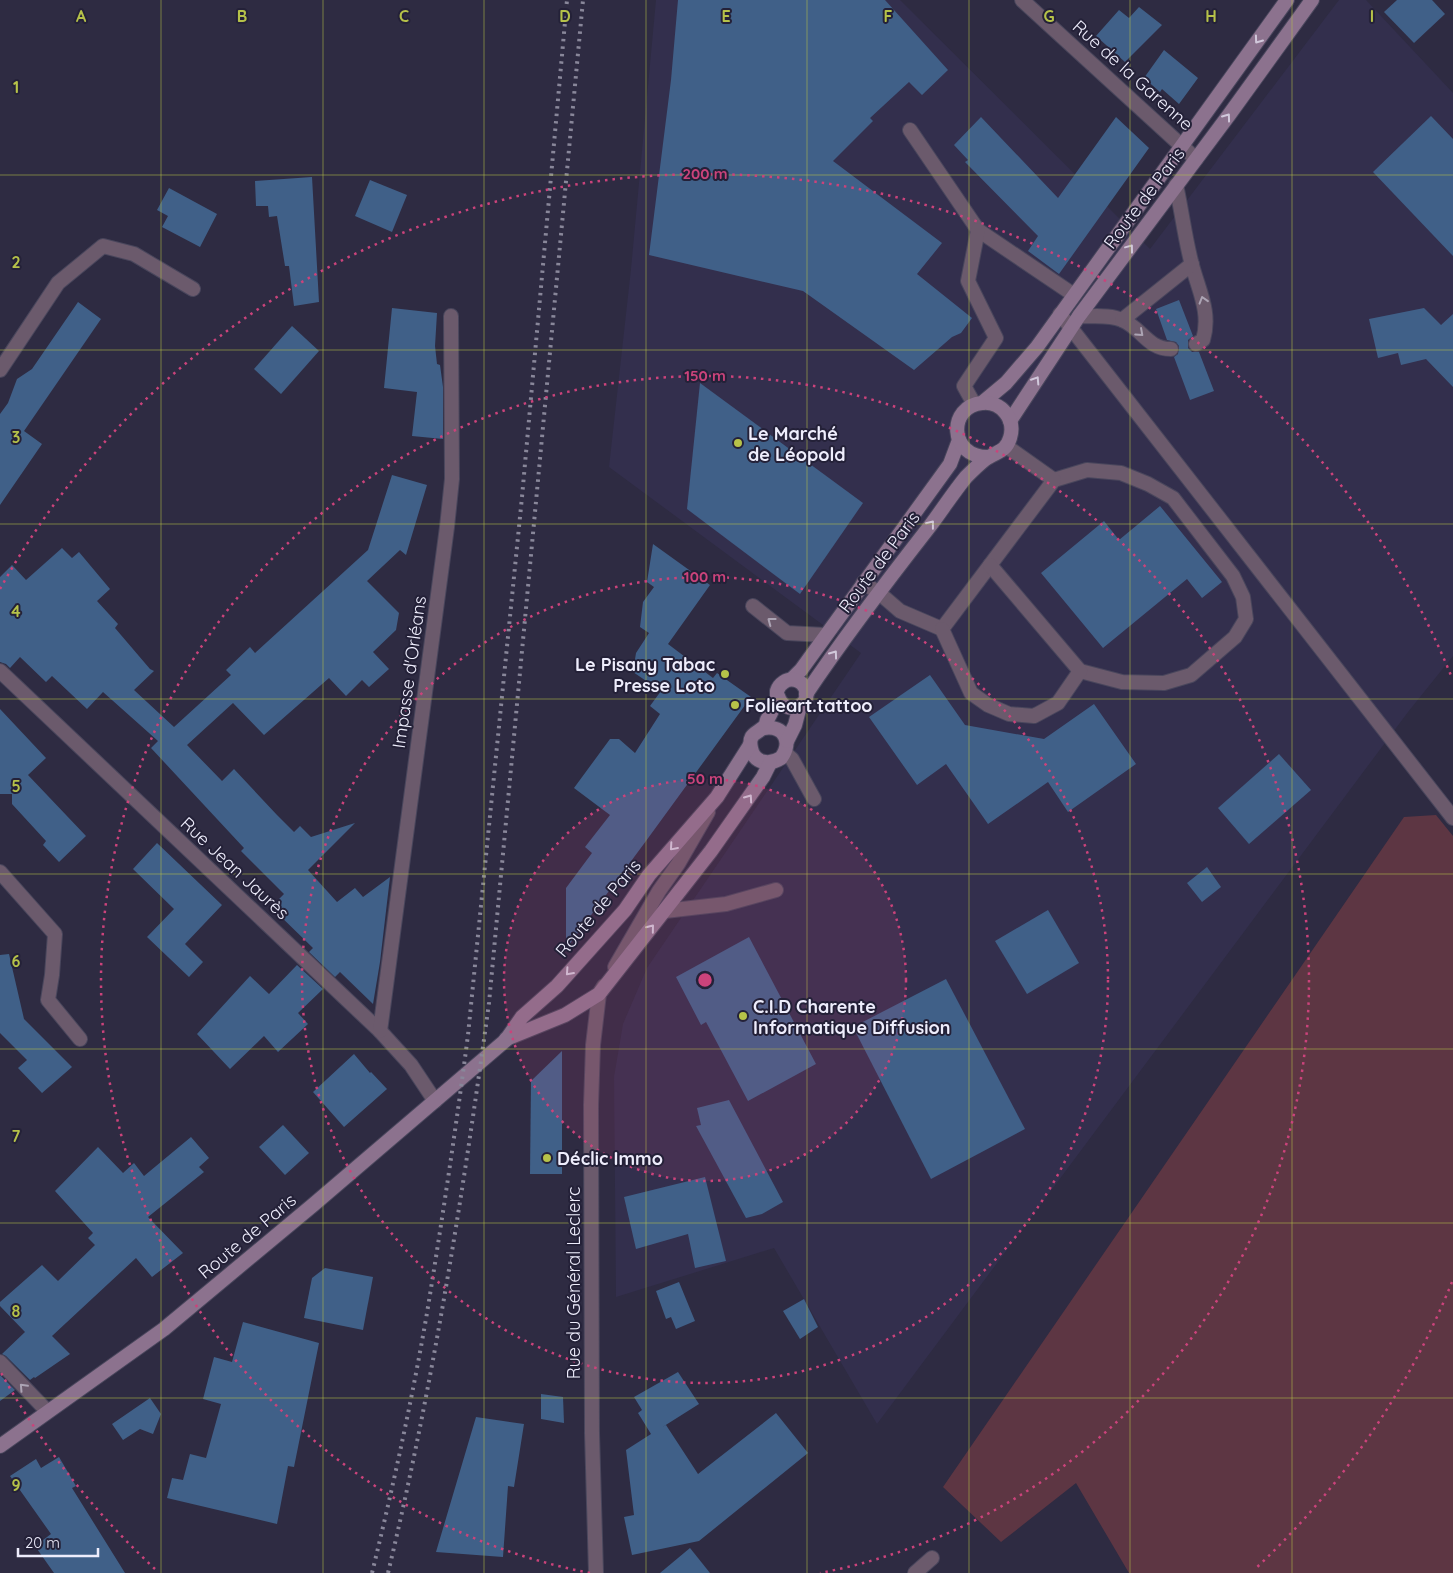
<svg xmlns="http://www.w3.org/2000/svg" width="1453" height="1573" font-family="Quicksand,sans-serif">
<rect width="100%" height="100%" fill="#2e2b42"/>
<path fill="#332f4d" d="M656 0H900L1150 249 1339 0H1366L1453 93V656L1408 712 877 1424 774 1248 616 1297 614 1077 623 1024 647 968 861 653 609 467 631 269Z"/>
<path fill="#5d3643" d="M1436 815 1453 836V1573H1129L1076 1483 1001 1542 943 1487 1404 817Z"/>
<g fill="#406088">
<path d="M678 0H885L948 70 922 95 909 82 870 118 873 121 833 161 942 243 917 274 972 318 961 333 952 337 914 370 803 291 649 255 671 80Z"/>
<path d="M1397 0H1432L1445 14 1414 43 1384 12Z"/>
<path d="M1139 7 1162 25 1125 62 1096 36 1119 10 1129 18Z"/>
<path d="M1164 50 1198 78 1179 104 1162 89 1160 92 1144 78Z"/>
<path d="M1431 116 1453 139V256L1373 172Z"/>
<path d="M981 117 1058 198 1116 117 1149 148 1059 274 1028 251 1038 236 965 162 968 160 954 145Z"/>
<path d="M312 177 319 302 294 306 289 266H285L277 216 269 217 268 206H256L255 181Z"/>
<path d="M370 180 407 195 392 232 355 216Z"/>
<path d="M169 188 217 214 200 247 162 227 168 216 157 210Z"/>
<path d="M1179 300 1193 336 1188 340V348L1192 352H1199L1214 391 1190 400 1174 357 1178 354 1179 346 1176 342 1167 340 1156 309Z"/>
<path d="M78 302 101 319 24 431 42 444 0 505V414L8 403 17 379 32 369Z"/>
<path d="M392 308 437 313 435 346 437 364 440 365 443 387V439L412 436 417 392 384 388Z"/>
<path d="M1424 308 1441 325 1453 314V387L1426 359 1401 365 1398 353 1378 358 1369 319Z"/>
<path d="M292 326 319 351 281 394 254 369Z"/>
<path d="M700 383 863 503 800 594 687 509Z"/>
<path d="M392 475 427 485 406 555 400 550 367 581 399 613 396 630 373 652 389 669 369 687 362 680 346 696 329 678 264 735 233 703 187 745 222 781 234 769 277 815 294 832 300 826 311 837 355 823 308 870 337 902 355 888 363 897 390 877 380 962 373 1004 340 972 335 977 309 952 313 948 271 907 284 894 241 851 244 848 151 748 158 741 103 692 87 709 52 676 46 682 20 657 10 668 6 664 0 662V577L12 565 26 580 62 548 72 558 79 552 110 589 97 601 118 624 115 628 150 669 154 671 134 690 174 727 231 675 226 670 250 647 255 653 368 550Z"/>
<path d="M1160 506 1222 582 1202 598 1187 579 1103 648 1041 573 1104 521 1119 540Z"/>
<path d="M653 544 710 585 668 644 713 678 717 673 751 697 646 841 566 949V888L592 853 585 847 610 815 574 788 610 739H619L635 753 660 714 650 706 661 691 633 672 636 653 649 633 640 627 643 602 654 587 647 582Z"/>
<path d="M930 675 965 725 1044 739 1094 704 1136 764 1068 812 1048 782 988 824 946 764 917 785 869 717Z"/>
<path d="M0 709 46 758 28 775 86 836 59 862 43 845 46 841 12 804V794H0Z"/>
<path d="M1279 754 1311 790 1249 844 1218 808Z"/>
<path d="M157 843 222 905 185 944 203 962 189 977 147 937 174 909 133 869Z"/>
<path d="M1207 867 1221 887 1202 902 1187 883Z"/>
<path d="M1048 910 1079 963 1027 994 995 941Z"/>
<path d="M749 937 816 1064 748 1101 706 1022 701 1025 676 977Z"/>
<path d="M9 954 24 1019 72 1067 42 1093 18 1068 27 1060 0 1033V955Z"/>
<path d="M297 965 323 989 298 1013 308 1024 278 1052 264 1036 230 1069 197 1034 250 976 269 994Z"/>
<path d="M946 979 1025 1129 931 1179 853 1027Z"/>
<path d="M562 1051V1174H530L531 1081Z"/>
<path d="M354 1054 370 1073 371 1072 387 1089 344 1127 313 1092Z"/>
<path d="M729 1100 783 1202 762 1214 746 1218 696 1126 701 1125 697 1108Z"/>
<path d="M283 1125 309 1153 285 1175 259 1147Z"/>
<path d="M191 1137 209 1158 199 1167 204 1172 148 1217 183 1253 152 1277 136 1258 52 1336 70 1354 35 1378 34 1377 30 1380 6 1356 2 1354 25 1332 0 1306V1302L42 1265 58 1281 95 1245 88 1238 93 1233 55 1191 98 1147 123 1173 134 1163 144 1176Z"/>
<path d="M705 1177 726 1261 695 1268 688 1234 636 1249 624 1197Z"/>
<path d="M325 1268 373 1277 363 1330 304 1318 312 1278Z"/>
<path d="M679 1282 695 1321 676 1329 671 1317 666 1319 656 1291Z"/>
<path d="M804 1299 818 1327 800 1339 783 1311Z"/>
<path d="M243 1322 319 1343 294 1467 288 1466 277 1524 167 1498 172 1478 183 1480 190 1454 206 1458 221 1404 203 1399 214 1357 232 1362Z"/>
<path d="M678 1372 699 1404 661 1428 666 1425 698 1474 776 1413 808 1453 699 1541 632 1555 624 1517 634 1515 626 1450 651 1434 638 1413 642 1410 634 1397Z"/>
<path d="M0 1375 15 1390 0 1401Z"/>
<path d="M541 1394 563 1397 564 1423 541 1419Z"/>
<path d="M150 1398 161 1414 153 1434 140 1429 123 1440 112 1424Z"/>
<path d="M476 1417 524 1424 514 1487 508 1486 503 1557 436 1552Z"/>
<path d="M59 1457 76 1486 72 1488 125 1573H54L35 1546 51 1534 10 1476 36 1459 41 1468Z"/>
<path d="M690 1548 710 1573H660Z"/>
</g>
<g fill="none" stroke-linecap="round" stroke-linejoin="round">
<g stroke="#49465c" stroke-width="16">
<g id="service">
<path d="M910 130 978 230 1074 295"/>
<path d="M1176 185C1182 212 1185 239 1192 265 1199 291 1211 313 1203 340L1196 344"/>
<path d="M1060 314 1453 818"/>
<path d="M1079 316C1092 317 1109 314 1122 320 1142 328 1147 349 1171 349"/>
<path d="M1122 320 1192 264"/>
<path d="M974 404 964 386 996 338 968 281 978 230"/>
<path d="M1054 480 1087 470 1121 473 1148 484 1173 498 1233 576 1243 597 1246 619 1235 637 1191 675 1164 683 1122 682 1080 671"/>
<path d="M863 583 878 592 900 611 942 629 1054 480 1006 446"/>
<path d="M753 606 787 633 825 635"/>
<path d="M942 629 971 693 988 705 1009 714 1034 716 1058 703 1080 671 990 565"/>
<path d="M785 753 792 759 814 799"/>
<path d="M665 911 726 904 776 890"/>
</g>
</g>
<g stroke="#49465c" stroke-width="16">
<g id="minor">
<path d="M1022 0 1196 159"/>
<path d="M0 370 58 283 103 246 134 254 193 289"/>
<path d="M0 671 380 1031 411 1065 435 1101"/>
<path d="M0 872 55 934 52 975 48 1000 80 1039"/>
<path d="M380 1031 447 527 452 479 451 316"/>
<path d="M0 1362 47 1411"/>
<path d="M915 1573 932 1558"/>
</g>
</g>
<g stroke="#49465c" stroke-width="16">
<g id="tertiary">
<path d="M615 967 659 891 678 864 708 812"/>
<path d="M596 1573 592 1433 591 1105 593 1045 599 994 604 986"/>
</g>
</g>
<g stroke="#49465c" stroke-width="16">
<g id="secondary">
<path d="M982 403 1006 383 1037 347 1287 0"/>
<path d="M1010 421 1079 316 1229 115 1312 0"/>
<path d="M792 679 801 670 950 464 959 440"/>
<path d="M806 694C845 636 887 581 930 526 942 510 953 493 966 477 971 472 983 460 989 457 999 451 1006 451 1010 438 1016 419 1001 401 982 403 948 406 948 457 988 457"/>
<path d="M764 728C784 725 793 742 781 758 770 765 754 764 751 748 748 734 756 734 764 727 766 725 766 723 767 720 771 714 774 706 777 699 777 697 777 694 777 691 779 684 787 678 795 680 800 681 804 685 806 690 811 708 784 716 778 696"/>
<path d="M787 741 795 725 800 706"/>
<path d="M506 1039 565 1015 599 994 711 851 763 777 770 763"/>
<path d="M0 1446 164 1329 313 1205 506 1040 522 1017 557 986 625 910 649 875 717 797 750 745"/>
</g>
</g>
<use href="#service" stroke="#6b5a6c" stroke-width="14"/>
<use href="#minor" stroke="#6b5a6c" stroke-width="14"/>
<use href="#tertiary" stroke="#6b5a6c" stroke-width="14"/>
<use href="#secondary" stroke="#8c728e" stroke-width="14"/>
<g stroke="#89879a" stroke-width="4" stroke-dasharray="2.5 5" stroke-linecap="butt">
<path d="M372 1573C393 1487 412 1400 427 1313 442 1221 456 1128 468 1035L522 497 567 0"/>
<path d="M388 1573C433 1385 463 1194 489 1003L583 0"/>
</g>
</g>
<defs><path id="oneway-chevron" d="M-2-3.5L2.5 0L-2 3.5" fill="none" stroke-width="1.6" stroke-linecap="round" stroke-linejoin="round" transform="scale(1.25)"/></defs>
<g stroke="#d1c8db">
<use href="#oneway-chevron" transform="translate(1258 40) rotate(126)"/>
<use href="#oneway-chevron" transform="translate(1227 117) rotate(-54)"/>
<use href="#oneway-chevron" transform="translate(1130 248) rotate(-53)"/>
<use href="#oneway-chevron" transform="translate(1036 380) rotate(-57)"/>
<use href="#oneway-chevron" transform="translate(931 524) rotate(-52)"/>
<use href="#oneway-chevron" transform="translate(834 654) rotate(-54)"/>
<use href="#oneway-chevron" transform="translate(749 798) rotate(-55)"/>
<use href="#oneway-chevron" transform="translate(673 847) rotate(131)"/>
<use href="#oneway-chevron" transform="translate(651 928) rotate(-51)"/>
<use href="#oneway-chevron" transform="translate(569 972) rotate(132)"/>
</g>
<g stroke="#aca4b4">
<use href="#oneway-chevron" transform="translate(1203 300) rotate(-107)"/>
<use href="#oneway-chevron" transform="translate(1140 333) rotate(42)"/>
<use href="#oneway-chevron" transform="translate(771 621) rotate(-143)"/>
<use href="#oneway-chevron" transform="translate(23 1387) rotate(-133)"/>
</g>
<path fill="none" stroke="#b6c249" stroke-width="1" stroke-opacity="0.55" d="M161 0V1573M323 0V1573M484 0V1573M646 0V1573M807 0V1573M969 0V1573M1130 0V1573M1292 0V1573M0 175H1453M0 350H1453M0 524H1453M0 699H1453M0 874H1453M0 1049H1453M0 1223H1453M0 1398H1453"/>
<circle cx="705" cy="980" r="201" fill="#cb437b" fill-opacity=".12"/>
<g fill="none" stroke="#cb437b" stroke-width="2.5" stroke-dasharray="2.5 5">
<circle cx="705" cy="980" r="201"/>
<circle cx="705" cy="980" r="403"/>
<path d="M590 1573A604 604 0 1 1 820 1573"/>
<path d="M1452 1282A806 806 0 0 1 1255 1569M155 1569A806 806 0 0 1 0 1371M0 589A806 806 0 0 1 1452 678"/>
</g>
<g fill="#b6c249" stroke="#242138" stroke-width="2">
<circle cx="738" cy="443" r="5"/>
<circle cx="725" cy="674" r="5"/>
<circle cx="735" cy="705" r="5"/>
<circle cx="743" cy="1016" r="5"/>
<circle cx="547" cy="1158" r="5"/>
</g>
<g text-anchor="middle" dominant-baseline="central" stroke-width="4" stroke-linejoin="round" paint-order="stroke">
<g font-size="18" fill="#eeedfc" stroke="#242138">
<text transform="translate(1133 75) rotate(42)">Rue de la Garenne</text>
<text transform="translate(1144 198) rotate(-53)">Route de Paris</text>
<text transform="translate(879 562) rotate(-53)">Route de Paris</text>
<text transform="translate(409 672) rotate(-82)">Impasse d'Orléans</text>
<text transform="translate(235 868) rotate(43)">Rue Jean Jaurès</text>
<text transform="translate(598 908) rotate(-50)">Route de Paris</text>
<text transform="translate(247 1236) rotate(-40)">Route de Paris</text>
<text transform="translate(573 1283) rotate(-90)">Rue du Général Leclerc</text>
</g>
<g font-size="18" font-weight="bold" fill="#eeedfc" stroke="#242138" text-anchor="start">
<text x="748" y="433">Le Marché<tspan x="748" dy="21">de Léopold</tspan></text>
<text x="715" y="664" text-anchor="end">Le Pisany Tabac<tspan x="715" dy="21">Presse Loto</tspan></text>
<text x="745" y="705">Folieart.tattoo</text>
<text x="753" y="1006">C.I.D Charente<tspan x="753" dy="21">Informatique Diffusion</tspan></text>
<text x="557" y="1158">Déclic Immo</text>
</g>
</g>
<g font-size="16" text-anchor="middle" font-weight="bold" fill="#b6c249" stroke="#242138" stroke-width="4" stroke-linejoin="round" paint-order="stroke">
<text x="81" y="22">A</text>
<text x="242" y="22">B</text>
<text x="404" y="22">C</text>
<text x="565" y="22">D</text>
<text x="726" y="22">E</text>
<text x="888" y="22">F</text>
<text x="1049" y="22">G</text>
<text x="1211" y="22">H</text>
<text x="1372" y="22">I</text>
<text x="16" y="93">1</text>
<text x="16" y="268">2</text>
<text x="16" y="443">3</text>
<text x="16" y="617">4</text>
<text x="16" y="792">5</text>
<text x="16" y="967">6</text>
<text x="16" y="1142">7</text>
<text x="16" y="1317">8</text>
<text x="16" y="1491">9</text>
</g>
<circle cx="705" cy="980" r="8" fill="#cb437b" stroke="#242138" stroke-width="2.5"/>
<g font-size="15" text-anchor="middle" font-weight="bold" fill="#cb437b" stroke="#242138" stroke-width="4" stroke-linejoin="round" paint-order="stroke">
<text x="705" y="179">200 m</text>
<text x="705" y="381">150 m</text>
<text x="705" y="582">100 m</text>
<text x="705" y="784">50 m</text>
</g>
<path d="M18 1548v8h80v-8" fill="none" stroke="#eeedfc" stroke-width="2.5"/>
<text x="25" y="1548" font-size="15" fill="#eeedfc" stroke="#242138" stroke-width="4" paint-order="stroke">20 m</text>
</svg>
